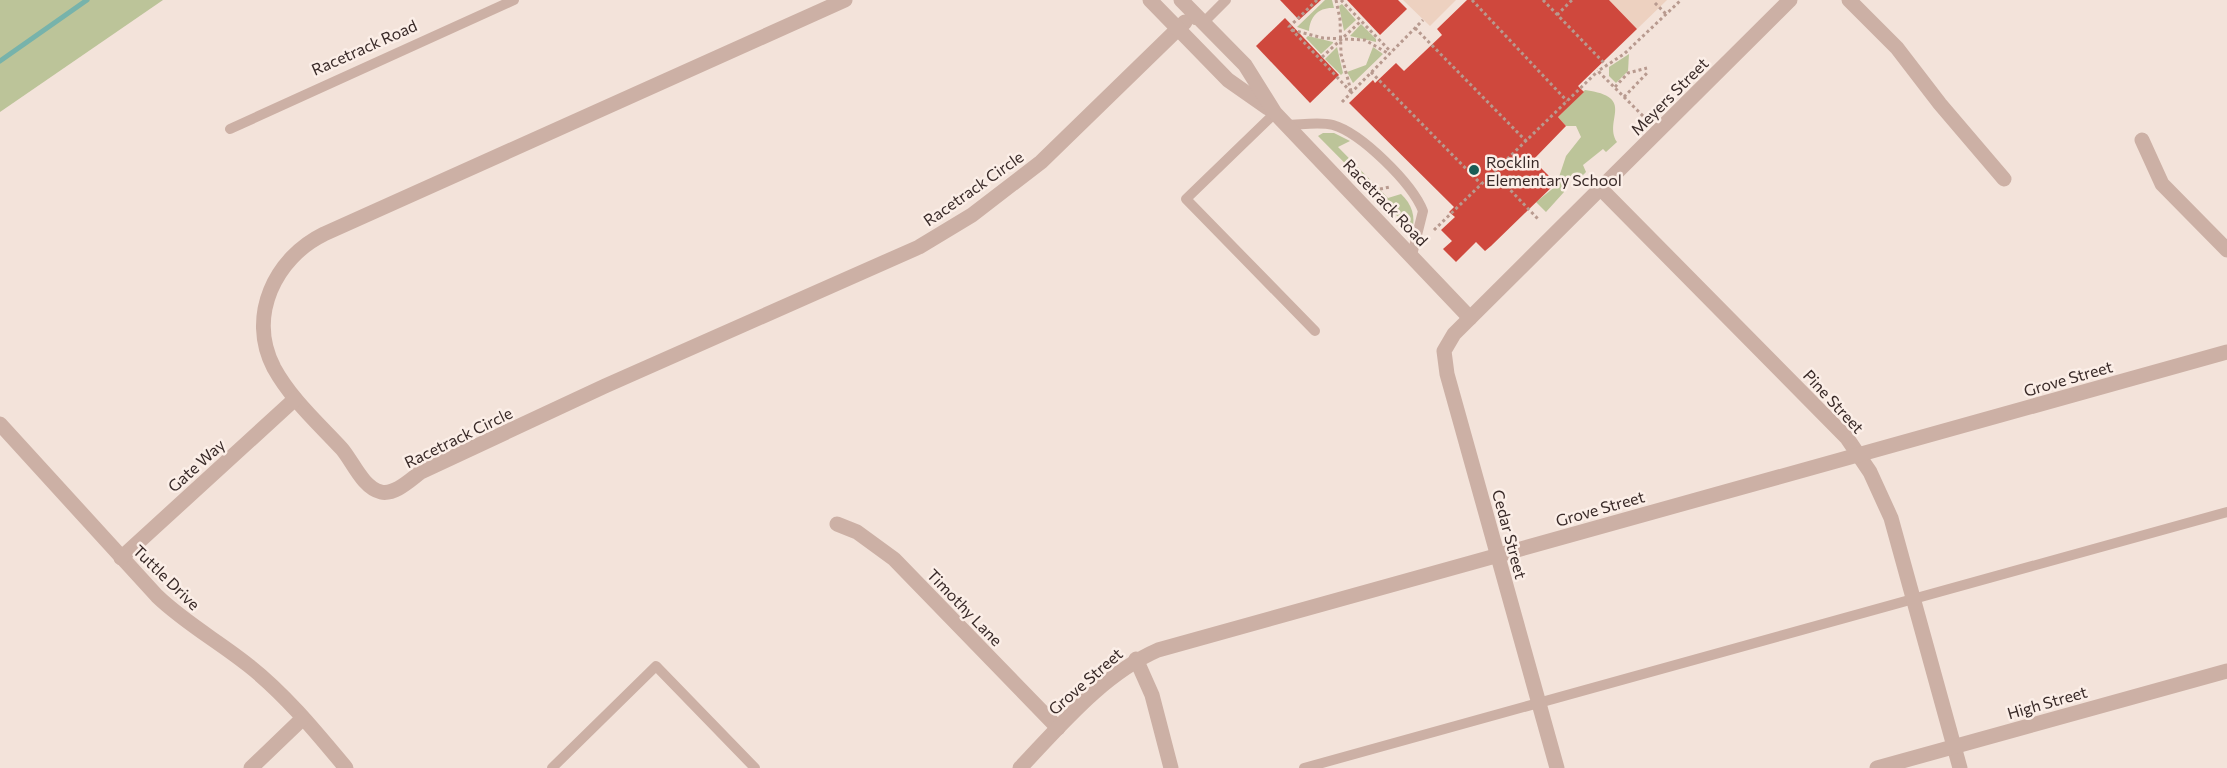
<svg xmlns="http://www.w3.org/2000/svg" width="2227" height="768" font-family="Commissioner,sans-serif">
<rect width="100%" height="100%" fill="#f3e3da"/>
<g fill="#bcc499">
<path d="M0 0H163L0 112Z"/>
<path d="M1325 0H1332L1334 8C1319 7 1310 16 1309 31L1297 27Z"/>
<path d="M1342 4 1356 20 1344 31 1339 6Z"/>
<path d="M1361 24 1376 39V42L1350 36Z"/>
<path d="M1308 36 1333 42V43L1321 54 1306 38Z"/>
<path d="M1337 47 1343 73 1341 75 1325 59Z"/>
<path d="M1373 47 1383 54 1353 83 1347 72 1366 65Z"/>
<path d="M1629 54 1628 71 1616 83 1609 76V67Z"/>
<path d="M1585 90C1637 97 1603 120 1617 142L1606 152 1603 149 1583 165 1586 172 1579 179 1568 178 1564 182V192L1546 212 1536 202 1556 186 1566 156 1581 137 1576 126H1566L1558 117Z"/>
<path d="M1323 133H1334L1350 141 1338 147 1388 198 1401 194C1412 204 1416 217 1412 231L1318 136Z"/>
</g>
<g fill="#edd1c0">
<path d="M1403 0H1456L1430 26Z"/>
<path d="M1609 0H1667L1637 29Z"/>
</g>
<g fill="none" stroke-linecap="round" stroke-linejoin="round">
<path stroke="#77b3ab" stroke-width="5" d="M0 61 87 0"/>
</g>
<g fill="#cf483d">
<path d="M1280 0H1321L1299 20Z"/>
<path d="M1347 0H1398L1407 9 1380 35Z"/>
<path d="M1467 0H1609L1637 29 1578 86 1584 92 1558 117 1566 126 1533 160 1556 183 1491 246 1485 251 1476 242 1456 262 1443 249 1452 241 1441 230 1455 217 1449 212 1454 207 1349 103 1373 80 1375 83 1396 63 1404 71 1442 35 1437 29Z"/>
<path d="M1285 18 1339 75 1310 103 1256 46Z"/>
</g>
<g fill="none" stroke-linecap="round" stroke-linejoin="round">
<g stroke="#b89a8f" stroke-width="3" stroke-dasharray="3 3" stroke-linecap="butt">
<path d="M1317 0 1289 27 1320 59"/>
<path d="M1336 0 1340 19 1341 54 1351 91"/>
<path d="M1341 0 1391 52"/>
<path d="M1472 0 1567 101"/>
<path d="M1543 0 1606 65"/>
<path d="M1655 3 1666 14"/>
<path d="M1557 15 1572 0"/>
<path d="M1415 28 1527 142"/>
<path d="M1292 30 1323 38 1365 40 1389 54"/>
<path d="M1371 72 1481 184"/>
<path d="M1615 87 1628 73 1647 68"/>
<path d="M1351 92 1320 59 1361 21"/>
<path d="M1624 97 1648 72"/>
<path d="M1342 102 1423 20"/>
<path d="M1643 116 1598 71 1624 54 1681 0"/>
<path d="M1494 173 1539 220"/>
<path d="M1380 189 1390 187"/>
<path d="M1434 230 1598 71"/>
</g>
<g stroke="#ccb0a5" stroke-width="10">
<path d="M1195 20 1207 19 1226 0"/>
<path d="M1275 113 1186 199 1315 331"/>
<path d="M1286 125C1300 125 1319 121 1333 125 1361 133 1412 183 1423 211L1412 255"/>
<path d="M230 129 514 0"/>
<path d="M552 768 656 666 755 768"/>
<path d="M1304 768 2227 512"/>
</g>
<g stroke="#ccb0a5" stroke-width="15">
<path d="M845 0 324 234C275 258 247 316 274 368 291 399 318 423 342 449 353 462 363 488 381 492 395 495 410 480 421 472L605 386 919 247 972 215 1041 162 1185 22"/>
<path d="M1150 0 1228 80 1268 108"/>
<path d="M1181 0 1245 65 1275 113 1470 318"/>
<path d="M1849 0 1897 48 1940 104 2004 179"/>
<path d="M2142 140 2162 184 2227 250"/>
<path d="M1601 189 1847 438 1870 472 1891 518 1960 768"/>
<path d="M0 424 157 596C185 623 218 641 248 665 285 694 316 732 346 768"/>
<path d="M837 524 857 532 894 559 1058 728"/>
<path d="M121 558 295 399"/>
<path d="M1136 659 1152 695 1171 768"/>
<path d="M251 768 302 719"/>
<path d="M1877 768 2227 671"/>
</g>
<g stroke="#ccb0a5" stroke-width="15">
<path d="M1020 768C1061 725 1103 674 1158 650L2227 352"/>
<path d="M1557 768 1447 374 1444 351 1454 334 1790 0"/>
</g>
</g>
<circle fill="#195c55" stroke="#fbeee7" stroke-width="2" cx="1474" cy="170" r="6"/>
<g text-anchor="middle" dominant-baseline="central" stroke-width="5" stroke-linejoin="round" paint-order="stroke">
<g font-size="16" fill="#382927" stroke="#fbeee7">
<text transform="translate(364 47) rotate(-24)">Racetrack Road</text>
<text transform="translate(1669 96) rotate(-45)">Meyers Street</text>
<text transform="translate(973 188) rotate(-35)">Racetrack Circle</text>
<text transform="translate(1386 202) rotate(46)">Racetrack Road</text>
<text transform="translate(2068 378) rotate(-16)">Grove Street</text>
<text transform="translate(1834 401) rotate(47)">Pine Street</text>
<text transform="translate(458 437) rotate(-26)">Racetrack Circle</text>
<text transform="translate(196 465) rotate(-42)">Gate Way</text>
<text transform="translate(1600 508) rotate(-16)">Grove Street</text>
<text transform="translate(1510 534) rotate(75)">Cedar Street</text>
<text transform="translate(167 577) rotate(44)">Tuttle Drive</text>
<text transform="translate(965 607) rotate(46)">Timothy Lane</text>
<text transform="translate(1085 681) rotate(-41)">Grove Street</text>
<text transform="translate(2047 702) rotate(-16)">High Street</text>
</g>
<g font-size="16" fill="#382927" stroke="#fbeee7" text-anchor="start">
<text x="1486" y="161">Rocklin<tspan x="1486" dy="18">Elementary School</tspan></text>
</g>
</g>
</svg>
